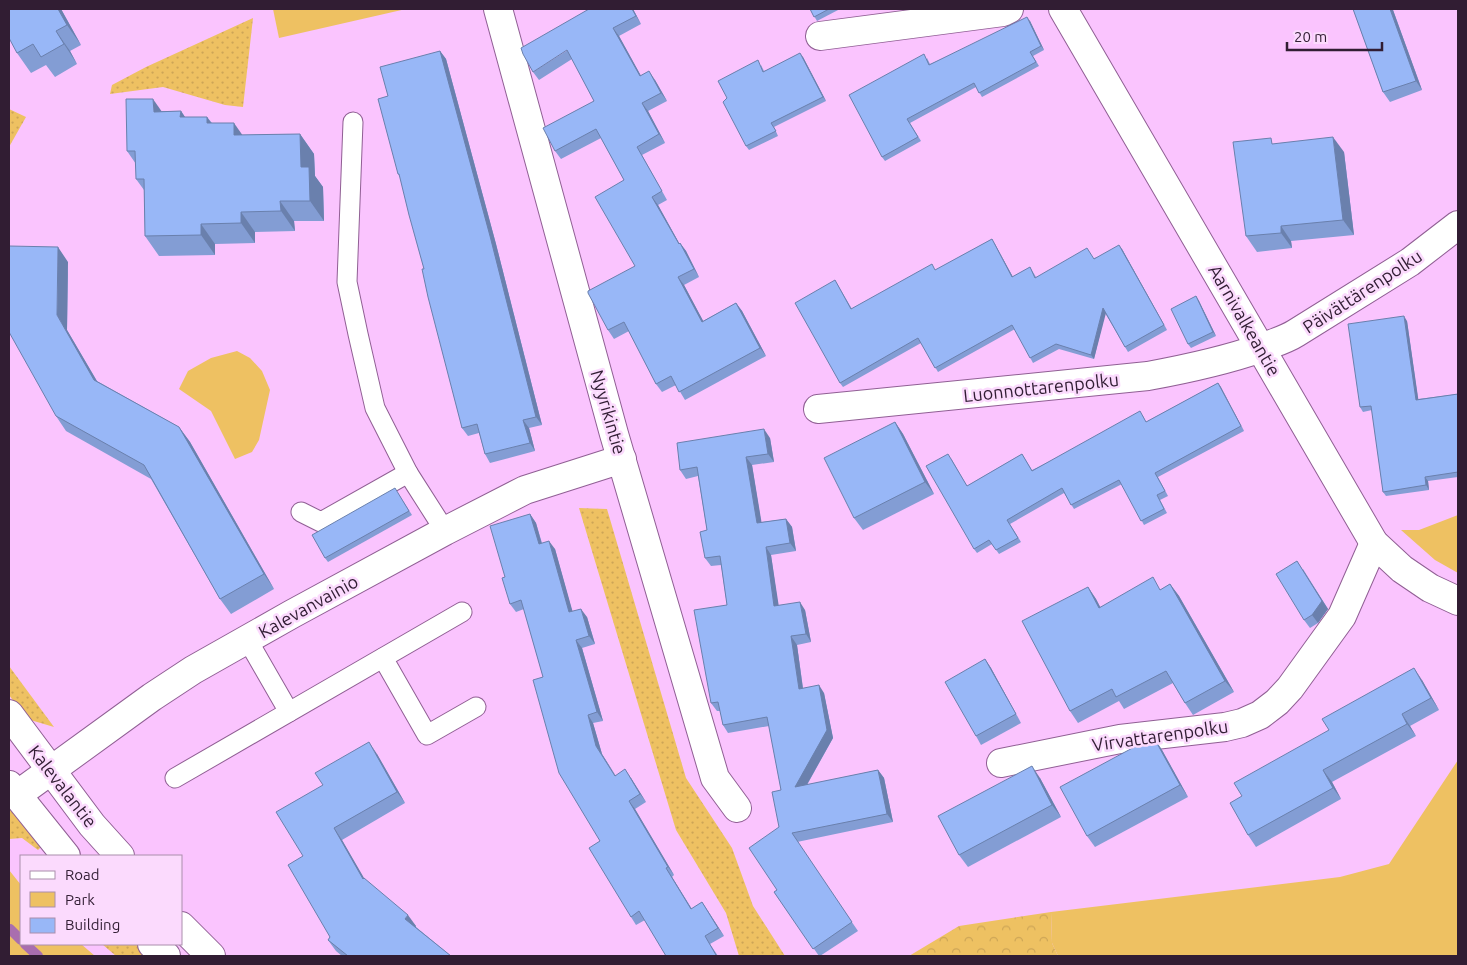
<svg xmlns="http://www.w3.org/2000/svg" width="1467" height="965" font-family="Ubuntu,sans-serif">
<defs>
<pattern id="grass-dots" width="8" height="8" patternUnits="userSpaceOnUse" patternTransform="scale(1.25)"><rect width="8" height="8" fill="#eec162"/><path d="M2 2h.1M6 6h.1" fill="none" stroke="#cda556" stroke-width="1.8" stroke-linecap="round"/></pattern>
<pattern id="forest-crowns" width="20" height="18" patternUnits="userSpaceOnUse" patternTransform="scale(1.25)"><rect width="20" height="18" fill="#eec162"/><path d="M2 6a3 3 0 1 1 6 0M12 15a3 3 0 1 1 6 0" fill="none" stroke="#cda556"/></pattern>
</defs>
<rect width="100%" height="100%" fill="#fac4fe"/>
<g fill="url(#grass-dots)">
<path d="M253 18 243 107 225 105 163 87 110 94 112 85 146 67Z"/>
<path d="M9 109 26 117 9 147Z"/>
<path d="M579 508 607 509 686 778 732 848 753 906 785 956H739L726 913 676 830Z"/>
<path d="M9 666 54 727 27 719 9 695Z"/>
<path d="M9 808 41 847 38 850 22 838 9 839Z"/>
<path d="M102 944H137L150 956H116Z"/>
</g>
<path fill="url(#forest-crowns)" d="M1051 912 1052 943 1058 956H909L959 926Z"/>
<g fill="#eec162">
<path d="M273 9H406L279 38Z"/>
<path d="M237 351 250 358 262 371 270 390 259 440 252 452 235 459 211 411 179 389 188 371 211 358Z"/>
<path d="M1458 515V573L1435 560 1401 530H1419Z"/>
<path d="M1458 760V956H1058L1052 943 1051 912 1340 877 1389 864Z"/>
<path d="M9 870 21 885V944H81L95 956H9Z"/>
</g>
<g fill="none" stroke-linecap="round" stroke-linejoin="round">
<g stroke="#a96eaf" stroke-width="10">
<path d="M10 929 21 940"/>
<path d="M25 944 38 956"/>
</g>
<g stroke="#905f94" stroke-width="21">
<g id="lane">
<path d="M353 122 347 282 358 334 375 408 408 473 445 531"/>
<path d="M301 512 321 522 408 473"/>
<path d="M247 639 289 712"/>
<path d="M383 658 427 735 476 707"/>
<path d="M175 778 462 612"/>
</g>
</g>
<g stroke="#905f94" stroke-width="30">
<g id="street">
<path d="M498 9 614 434 715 778 737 808"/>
<path d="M1063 9 1374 543 1402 569 1430 588 1458 601"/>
<path d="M820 36 1003 12 1009 9"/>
<path d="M818 409 1148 376C1186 369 1224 361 1261 348 1273 343 1285 340 1296 333L1410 262 1458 225"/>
<path d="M1001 763 1120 739 1225 727 1242 723 1260 715 1277 702 1290 688 1342 616 1374 543"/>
<path d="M17 795 152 697 193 670 292 614 445 531 525 490 622 459"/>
</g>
</g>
<g stroke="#905f94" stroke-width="30">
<g id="secondary">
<path d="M9 714 92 825 120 856"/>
<path d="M9 785 66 856"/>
<path d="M181 926 211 956"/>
<path d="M152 944 166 956"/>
</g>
</g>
<use href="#lane" stroke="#fff" stroke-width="19"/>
<use href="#street" stroke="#fff" stroke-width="28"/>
<use href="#secondary" stroke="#fff" stroke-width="28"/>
</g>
<g fill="#839dd4">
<path d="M9 9H61L81 45 70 51 77 64 55 77 46 65 31 73 17 53Z"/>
<path d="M633 9 641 24 619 36 641 76 655 80 667 101 648 111 665 143 642 155 667 200 658 205 679 243H680L686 251 699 277 684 285 703 321 736 303 742 311 766 356 685 400 676 385 662 392 656 384 629 331 614 339 608 330 635 266 624 180 601 138 561 159 555 151 594 101 572 59 539 80 533 72Z"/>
<path d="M810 9H840L817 21Z"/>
<path d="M1353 9H1395L1393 10 1422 90 1390 102 1383 92Z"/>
<path d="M1030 21 1044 50 1033 56 1039 66 982 97 976 87 910 123 921 141 885 161 882 157 927 58 930 64Z"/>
<path d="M440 51 446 59 496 244 542 425 529 428 535 451 490 463 485 454 479 433 468 436 462 428 424 269 400 177 398 174 388 96Z"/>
<path d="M803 57 826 101 774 127 778 136 749 150 746 146 761 65 764 71Z"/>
<path d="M162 111H181L185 117H207L212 123 242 135 300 134 314 154 315 176 323 187 324 221H294L295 231 255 232V243L215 244V255L159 256 145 236 144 190 136 179V164L127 151Z"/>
<path d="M1275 144 1344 152 1354 235 1291 241 1292 248 1257 252 1246 236Z"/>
<path d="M992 239 1013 277 1030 267 1036 277 1122 249 1167 330 1128 352 1105 313 1094 359 1059 349 1033 363 1015 329 938 372 921 343 843 387 840 383 835 280 852 309 936 270Z"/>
<path d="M68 262 67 330 97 381 179 427 190 442 274 589 231 614 220 599 151 479 66 431 56 416Z"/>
<path d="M1196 296 1199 301 1216 336 1191 348 1188 344Z"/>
<path d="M1407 321 1418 399 1458 394V477L1428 481 1429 490 1386 496 1383 492 1372 410 1363 412 1360 407Z"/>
<path d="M1218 383 1244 431 1158 477 1168 496 1160 500 1167 513 1144 525 1122 484 1074 509 1064 493 1010 524 1021 542 999 554 992 544 977 553 974 549 951 458 967 486 1022 454 1032 470 1143 416 1146 422Z"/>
<path d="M895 422 903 434 934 494 863 530 854 518Z"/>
<path d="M770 438 774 462 752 465 761 522 786 519 792 527 796 551 771 555 778 605 805 610 811 642 797 645 803 688 824 693 833 738 807 785 878 770 884 778 893 822 797 842 858 931 820 956H819L774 892 777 890 781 790 769 726 728 733 723 725 720 711H717L711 703 727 605 721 565 711 566 705 558 707 530 698 476 686 479 680 470Z"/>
<path d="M398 493 412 515 328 562 325 558Z"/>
<path d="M530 514 536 523 542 543 555 549 572 611 587 617 595 644 582 648 603 721 593 723 602 754 615 775 631 778 646 802 635 809 674 875 672 877 692 909 702 902 724 936 710 944 718 956H666L645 920 636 925 631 917 600 841 543 677 524 609 516 612 510 604 505 577Z"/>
<path d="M1303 569 1328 609 1318 623 1310 628 1304 620Z"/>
<path d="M1170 584 1179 596 1234 692 1193 715 1185 703 1173 683 1124 709 1119 701 1078 723 1070 711 1088 587 1096 599 1100 607 1162 589Z"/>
<path d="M985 659 991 668 1021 723 981 745 976 736Z"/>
<path d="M1422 680 1439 710 1410 726 1416 736 1332 782 1341 799 1256 847 1248 835 1242 796Z"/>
<path d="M1154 738 1162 750 1188 797 1095 847 1087 836Z"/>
<path d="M377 754 405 803 342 840 364 879 416 926V927L451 956H342L336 951 328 940 330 937 303 856Z"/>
<path d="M1040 778 1061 817 968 867 959 855Z"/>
</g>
<g fill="#6a80ad">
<path d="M58 9H61L81 45 67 25Z"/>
<path d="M632 9H633L641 24 636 16Z"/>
<path d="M1390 9H1392L1393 10 1422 90 1416 81Z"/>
<path d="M1027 17 1030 21 1044 50 1041 46Z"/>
<path d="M613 28 619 36 646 85 640 76Z"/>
<path d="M56 31 70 51 77 64 64 44Z"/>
<path d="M440 51 446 59 496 244 542 425 536 417Z"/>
<path d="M800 53 803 57 826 101 823 97Z"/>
<path d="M649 71 655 80 667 101 661 93Z"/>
<path d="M153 99 167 119 154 112Z"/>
<path d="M642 103 648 111 665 143 659 134Z"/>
<path d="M181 111 194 131 180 117Z"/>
<path d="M207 117 221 137 207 123Z"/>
<path d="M234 123 248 143 234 135Z"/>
<path d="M300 134 314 154 315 176 323 187 324 221 310 201 301 167Z"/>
<path d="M1333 137 1344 152 1354 235 1343 220Z"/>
<path d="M652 197 658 205 684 252 679 244Z"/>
<path d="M280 201 294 221 295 231 281 211Z"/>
<path d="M241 212 255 232V243L241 223Z"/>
<path d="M201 224 215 244V255L201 235Z"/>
<path d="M1281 226 1291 241 1292 248 1281 233Z"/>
<path d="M992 239 995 244 1015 281 1012 277Z"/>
<path d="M680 243 686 251 699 277 694 269Z"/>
<path d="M1119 245 1122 249 1167 330 1164 325Z"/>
<path d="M58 247 68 262 67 330 105 395 94 380 57 315Z"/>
<path d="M678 277 684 285 708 330 702 322Z"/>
<path d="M1196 296 1199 301 1216 336 1213 332Z"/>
<path d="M736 303 742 311 766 356 760 348Z"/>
<path d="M1103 308 1106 313 1094 359 1091 355Z"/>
<path d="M1404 316 1407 321 1419 404 1416 400Z"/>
<path d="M1218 383 1221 387 1244 431 1241 426Z"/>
<path d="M523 420 529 428 535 451 530 443Z"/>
<path d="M895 422 903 434 934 494 925 482Z"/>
<path d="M179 427 190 442 274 589 264 574Z"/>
<path d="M764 429 770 438 774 462 768 454Z"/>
<path d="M746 457 752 465 763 531 757 523Z"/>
<path d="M1425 477 1428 481 1429 490 1426 485Z"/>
<path d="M530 514 536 523 544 552 539 544Z"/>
<path d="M786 519 792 527 796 551 790 543Z"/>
<path d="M549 541 555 549 575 620 569 612Z"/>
<path d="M766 547 771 555 780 614 774 606Z"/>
<path d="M1297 561 1328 609 1318 623 1312 615Z"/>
<path d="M1170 584 1179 596 1234 692 1225 681Z"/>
<path d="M1088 587 1096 599 1107 620 1099 608Z"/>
<path d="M800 602 805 610 811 642 806 634Z"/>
<path d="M581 609 587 617 595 644 589 636Z"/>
<path d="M791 636 797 645 804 697 799 689Z"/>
<path d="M576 640 582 648 603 721 597 712Z"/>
<path d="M985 659 991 668 1021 723 1016 714Z"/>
<path d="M1414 668 1422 680 1439 710 1431 698Z"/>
<path d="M819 685 824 693 833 738 801 795 795 787Z"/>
<path d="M1402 714 1410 726 1416 736 1407 724Z"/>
<path d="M588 715 593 723 602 754 621 784 596 746Z"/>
<path d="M1154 738 1162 750 1188 797 1180 785Z"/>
<path d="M369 742 377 754 405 803 397 792Z"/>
<path d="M1032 766 1040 778 1061 817 1052 805Z"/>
<path d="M625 769 631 778 646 802 640 794Z"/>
<path d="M878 770 884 778 893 822 887 814Z"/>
<path d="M1323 770 1332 782 1341 799 1333 788Z"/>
<path d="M629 801 635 809 674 875 668 867Z"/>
<path d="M334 828 342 840 371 890 363 879Z"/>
<path d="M666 868 672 877 697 918 691 909Z"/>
<path d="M702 902 708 911 724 936 718 928Z"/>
<path d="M408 915 416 926 413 930 405 919Z"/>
</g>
<g fill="#98b7f7" stroke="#6a80ad">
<path d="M9 9H58L67 25 56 31 64 44 41 57 33 44 17 53 9 38Z"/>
<path d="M589 9H632L636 16 613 28 640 76 649 71 661 93 642 103 659 134 637 147 662 191 652 197 679 244 680 243 694 269 678 277 702 322 736 303 760 348 679 392 671 376 656 384 624 322 608 330 588 293V291L635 266 595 197 624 180 596 129 555 151 543 128 594 101 567 50 533 72 523 54 521 48Z"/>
<path d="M810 9H829L814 17Z"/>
<path d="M1353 9H1390L1416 81 1383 92Z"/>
<path d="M1027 17 1041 46 1030 52 1036 62 979 93 974 83 907 119 918 137 882 157 849 95 924 54 929 65Z"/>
<path d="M440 51 490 236 536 417 523 420 530 443 485 454 477 424 462 428 428 297 422 269H424L409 215 399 174H398L378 99 388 96 380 67Z"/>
<path d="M800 53 823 97 771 123 776 131 746 146 723 102 727 98 718 81 758 60 763 72Z"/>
<path d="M126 99H153L154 112 181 111 180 117H207V123H234V135L300 134 301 167H309L310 201H280L281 211 241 212V223L201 224V235L145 236 144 179H136L135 151H127Z"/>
<path d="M1333 137 1343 220 1281 226V233L1246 236 1233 142 1271 138 1272 144Z"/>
<path d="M992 239 1012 277 1030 267 1035 278 1087 248 1094 259 1119 245 1164 325 1125 347 1103 308 1091 355 1056 344 1030 358 1012 325 935 368 918 338 840 383 795 303 835 280 851 309 932 264 935 270Z"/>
<path d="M9 246 58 247 57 315 94 380 179 427 264 574 220 599 144 465 56 416 9 332Z"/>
<path d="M1196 296 1213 332 1188 344 1171 309Z"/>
<path d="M1404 316 1416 400 1458 394V472L1425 477 1426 485 1383 492 1371 406 1360 407 1348 324Z"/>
<path d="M1218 383 1241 426 1155 473 1165 491 1157 495 1164 509 1141 521 1119 480 1071 505 1062 488 1007 520 1018 538 996 550 989 540 974 549 926 466 948 454 967 486 1022 454 1032 471 1140 411 1146 422Z"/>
<path d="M895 422 925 482 854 518 824 458Z"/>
<path d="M764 429 768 454 746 457 757 523 786 519 790 543 766 547 774 606 800 602 806 634 791 636 799 689 819 685 827 730 795 787 878 770 887 814 792 833 852 922 813 949 774 892 777 890 749 848 779 827 772 792 781 790 767 717 723 725 718 702 711 703 694 610 727 605 720 556 705 558 700 532 707 530 697 467 680 470 677 443Z"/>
<path d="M395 488 409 511 325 558 312 535Z"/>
<path d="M530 514 539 544 549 541 569 612 581 609 589 636 576 640 597 712 588 715 596 746 615 776 625 769 640 794 629 801 668 867 666 868 691 909 702 902 718 928 705 936 716 955 715 956H666L639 911 631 917 589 848 600 841 559 773 533 680 543 677 521 600 510 604 502 578 505 577 490 526Z"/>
<path d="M1297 561 1322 601 1312 615 1304 620 1276 574Z"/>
<path d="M1153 577 1160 590 1170 584 1225 681 1185 703 1166 671 1116 697 1112 689 1070 711 1022 621 1088 587 1099 608Z"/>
<path d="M985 659 1016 714 976 736 945 682Z"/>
<path d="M1414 668 1431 698 1402 714 1407 724 1323 770 1333 788 1248 835 1230 803 1242 796 1234 783 1329 730 1322 719Z"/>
<path d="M1151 738H1154L1180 785 1087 836 1060 787Z"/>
<path d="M369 742 397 792 334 828 363 879 364 878 408 915 405 919 451 956H348L328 940 330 937 288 865 303 856 276 812 323 785 315 773Z"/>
<path d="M1032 766 1052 805 959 855 938 816Z"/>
</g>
<g text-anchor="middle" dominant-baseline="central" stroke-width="5" stroke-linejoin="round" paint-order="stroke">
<g font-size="18" fill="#311d33" stroke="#fbdafd">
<text transform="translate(1362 291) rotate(-33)">Päivättärenpolku</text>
<text transform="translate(1245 320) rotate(60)">Aarnivalkeantie</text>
<text transform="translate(1041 387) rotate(-6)">Luonnottarenpolku</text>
<text transform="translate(609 412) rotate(74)">Nyyrikintie</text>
<text transform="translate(308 606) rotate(-29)">Kalevanvainio</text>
<text transform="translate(1160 735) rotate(-8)">Virvattarenpolku</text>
<text transform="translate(63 786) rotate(52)">Kalevalantie</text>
</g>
</g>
<rect width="1467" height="965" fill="none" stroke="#311d33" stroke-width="20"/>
<rect x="20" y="855" width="162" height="90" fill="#fbdafd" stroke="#aa8eac"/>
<rect x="30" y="871" width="25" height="8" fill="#ffffff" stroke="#aa8eac"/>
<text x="65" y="880" font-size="15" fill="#311d33">Road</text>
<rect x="30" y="892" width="25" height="15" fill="#eec162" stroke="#aa8eac"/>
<text x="65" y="905" font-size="15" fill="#311d33">Park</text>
<rect x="30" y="918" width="25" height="15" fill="#98b7f7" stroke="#aa8eac"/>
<text x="65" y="930" font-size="15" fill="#311d33">Building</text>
<path d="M1287 42v8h95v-8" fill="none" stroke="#311d33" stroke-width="2.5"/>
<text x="1294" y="42" font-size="15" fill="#311d33" stroke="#fbdafd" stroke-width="4" paint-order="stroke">20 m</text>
</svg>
